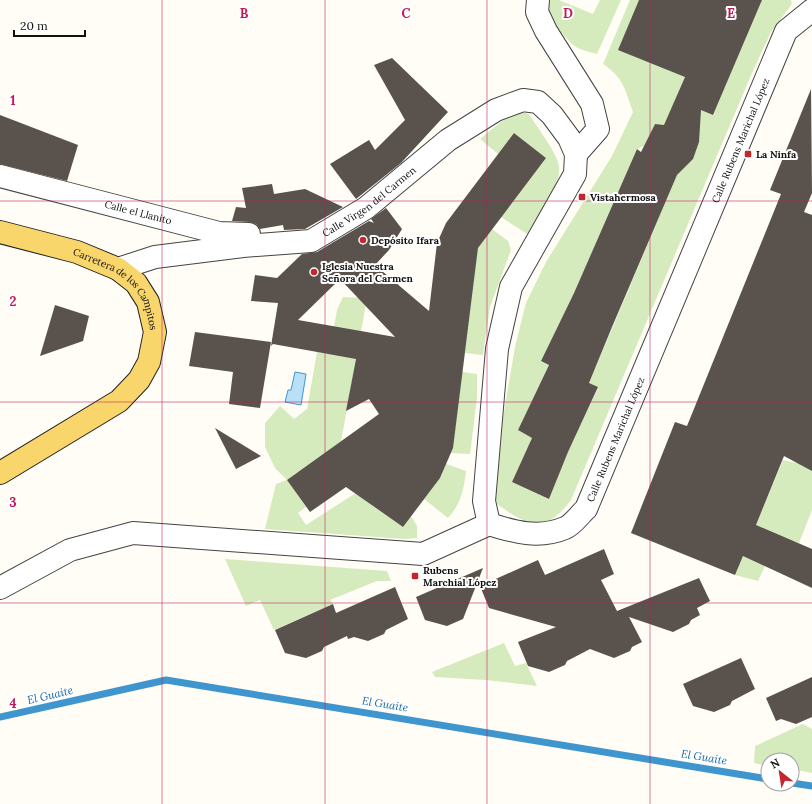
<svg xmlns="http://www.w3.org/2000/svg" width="812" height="804" font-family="Lora,serif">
<rect width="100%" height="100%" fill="#fffdf5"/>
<g fill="#d5ebbd" fill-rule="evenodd">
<path d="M548 0H559L593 14 600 0H621L597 54C590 52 581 50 576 47 565 39 543 13 548 0Z"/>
<path d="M630 0H717L676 98 713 115 762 0H791L792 4 771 32 752 73 571 500C546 534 527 526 497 504L493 488 494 470 515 347 526 303 546 262 612 156 633 112C625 90 624 78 603 64ZM655 124 693 158 677 175 589 383 598 388 568 452 549 499 512 482 532 438 518 430 549 365 541 361 574 293 637 149 644 146Z"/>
<path d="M522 112 529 114C537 127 554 149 558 162 565 184 538 216 527 234L501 217 546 158 514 133 498 154 480 139 507 117Z"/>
<path d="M492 229 508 241 511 250 490 307 483 355 465 353 478 248Z"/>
<path d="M343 297 367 298 341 442 288 480 306 507 298 513 306 525 359 491 387 483 371 505 403 527 411 516 417 526V538L404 539 265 529 276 484 287 480 275 468 265 447V423L280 406 294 419 307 409 317 352 329 354 337 310Z"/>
<path d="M462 372 477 374V398L470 454 451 453Z"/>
<path d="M812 426V510L799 543 787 539 771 569 765 566 758 581 735 575 783 460 797 463Z"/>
<path d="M446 464 466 471C464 489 461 504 448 518L424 499 440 478Z"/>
<path d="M225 559 387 571 391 581H377L330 600 333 604 274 630 260 600 246 606Z"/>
<path d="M504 643 515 666 526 663 537 686 486 680 435 677 432 672Z"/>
<path d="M803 724 812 729V773L792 769V760H768V766L754 763 755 746Z"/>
</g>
<path fill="#b9e0f7" stroke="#3f96cf" d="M295 372 306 374 301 405 285 402 288 390H291Z"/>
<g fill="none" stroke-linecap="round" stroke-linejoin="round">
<g stroke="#3f96cf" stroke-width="7">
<path d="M0 717 166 680 768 779"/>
<path d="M792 783 812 786"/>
</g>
</g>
<g fill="#5a524d" fill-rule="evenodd">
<path d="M639 0H762L713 115 701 110 699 142 693 159 677 175 612 327 589 383 598 387 568 452 549 499 512 482 532 438 518 430 549 365 541 361 574 293 637 149 641 152 655 124 664 125 685 77 618 50Z"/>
<path d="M392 58 448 112 401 163 356 199 330 164 369 140 375 150 405 120 374 65Z"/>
<path d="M811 89 812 193 804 212 812 215V471L784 456 756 525 812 549V588L743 556 735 575 631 533 675 422 687 426 781 194 770 190Z"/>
<path d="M0 115 78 145 67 181 0 164Z"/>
<path d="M514 133 546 158 478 248 453 448 440 478 403 527 346 487 310 512 287 480 379 414 369 399 346 411 356 359 273 344 271 346 278 303 251 301 255 275 277 278 302 254 317 252 369 221 374 223 371 219 386 208 402 229 389 250 375 265 429 311 437 243 446 223ZM340 279 395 337 298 320Z"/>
<path d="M272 184 274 194 305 189 343 207 305 229 284 230 283 225 260 229 256 224 250 222 232 221 236 207 246 208 242 188Z"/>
<path d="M55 305 89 316 83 341 40 356Z"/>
<path d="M195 332 271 342 260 408 229 404 233 372 189 366Z"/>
<path d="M215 428 261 456 236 469Z"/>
<path d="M604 549 614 574 601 580 617 611 699 578 710 601 697 608 700 615 691 620 689 624 673 632 629 617 642 642 632 647 630 651 614 658 590 649 567 661 565 665 549 672 528 666 518 642 556 627 489 608 480 586 538 560 545 575Z"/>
<path d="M483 568 463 619 447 626 425 620 416 597Z"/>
<path d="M395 587 408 619 386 630 384 634 368 641 354 637 348 639 347 636 324 647 322 651 306 658 285 653 275 630 333 604 336 613Z"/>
<path d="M741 658 755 689 732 701 730 705 714 712 693 706 683 684Z"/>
<path d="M812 677V717L796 724 781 719 776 721 766 698Z"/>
</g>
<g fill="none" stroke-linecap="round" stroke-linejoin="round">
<g stroke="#444" stroke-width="24">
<g id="minor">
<path d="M538 0 537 12 546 31 592 104 598 129 576 154"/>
<path id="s1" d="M0 176 219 233 249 234"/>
<path id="s2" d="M118 269 155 257 243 246 311 241 366 208 448 140 496 110 523 100 538 102 552 115 569 138 576 154 575 174 511 287 497 349 484 501 489 524"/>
<path id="s3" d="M489 524C514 532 539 539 565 528 573 525 580 514 586 509L786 31 812 10"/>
<path d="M0 588 70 550 133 533 423 554 489 524"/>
</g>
</g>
<g stroke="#222" stroke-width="24">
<g id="major">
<path id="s4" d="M0 232 77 252 118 269 136 283 148 302 155 332 149 362 139 380 119 401 0 473"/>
</g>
</g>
<use href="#minor" stroke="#fff" stroke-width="22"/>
<use href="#major" stroke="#f9d66b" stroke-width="22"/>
</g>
<path fill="none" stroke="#c2185b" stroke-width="1" stroke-opacity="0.55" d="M162 0V804M325 0V804M487 0V804M650 0V804M0 201H812M0 402H812M0 603H812"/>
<g fill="#c4262e" stroke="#fff" stroke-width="1.5">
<rect x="744" y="150" width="8" height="8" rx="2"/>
<rect x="578" y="193" width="8" height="8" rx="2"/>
<circle cx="363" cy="240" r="4"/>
<circle cx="314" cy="272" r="4"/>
<rect x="411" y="572" width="8" height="8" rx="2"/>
</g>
<g text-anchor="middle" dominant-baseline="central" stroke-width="4" stroke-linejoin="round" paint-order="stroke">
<g font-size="10" fill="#111" stroke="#fff">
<text stroke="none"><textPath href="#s3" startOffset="506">Calle Rubens Marichal López</textPath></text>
<text stroke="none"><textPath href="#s2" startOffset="266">Calle Virgen del Carmen</textPath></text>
<text stroke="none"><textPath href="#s1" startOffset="143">Calle el Llanito</textPath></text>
<text stroke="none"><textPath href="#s4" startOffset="137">Carretera de los Campitos</textPath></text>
<text stroke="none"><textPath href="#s3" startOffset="182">Calle Rubens Marichal López</textPath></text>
</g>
<g font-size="10" font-weight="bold" fill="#111" stroke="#fff" text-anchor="start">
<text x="756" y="154">La Ninfa</text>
<text x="590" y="197">Vistahermosa</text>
<text x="371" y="240">Depósito Ifara</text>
<text x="322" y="266">Iglesia Nuestra<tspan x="322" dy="12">Señora del Carmen</tspan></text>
<text x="423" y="570">Rubens<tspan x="423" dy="12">Marchial López</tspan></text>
</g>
<g font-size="11" font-style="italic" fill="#1768a6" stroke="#fff">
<text transform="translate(50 695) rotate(-13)">El Guaite</text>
<text transform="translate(385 704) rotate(9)">El Guaite</text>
<text transform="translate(704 757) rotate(9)">El Guaite</text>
</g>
</g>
<g font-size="13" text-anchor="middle" font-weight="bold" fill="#c2185b" stroke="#fff" stroke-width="4" stroke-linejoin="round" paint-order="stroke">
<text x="244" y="18">B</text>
<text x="406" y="18">C</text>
<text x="568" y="18">D</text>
<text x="731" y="18">E</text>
<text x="13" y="105">1</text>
<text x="13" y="306">2</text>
<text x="13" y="507">3</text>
<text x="13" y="708">4</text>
</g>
<g transform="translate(780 772) rotate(330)"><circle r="19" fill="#ffffff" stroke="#a0a0a0"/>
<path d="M0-3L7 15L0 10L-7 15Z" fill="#c4262e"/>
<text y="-6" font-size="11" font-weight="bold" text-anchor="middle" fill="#111111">N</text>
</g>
<path d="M14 30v6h71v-6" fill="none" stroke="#111111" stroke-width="2"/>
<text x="20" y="30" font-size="12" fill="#111111" stroke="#ffffff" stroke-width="3" paint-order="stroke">20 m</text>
</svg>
